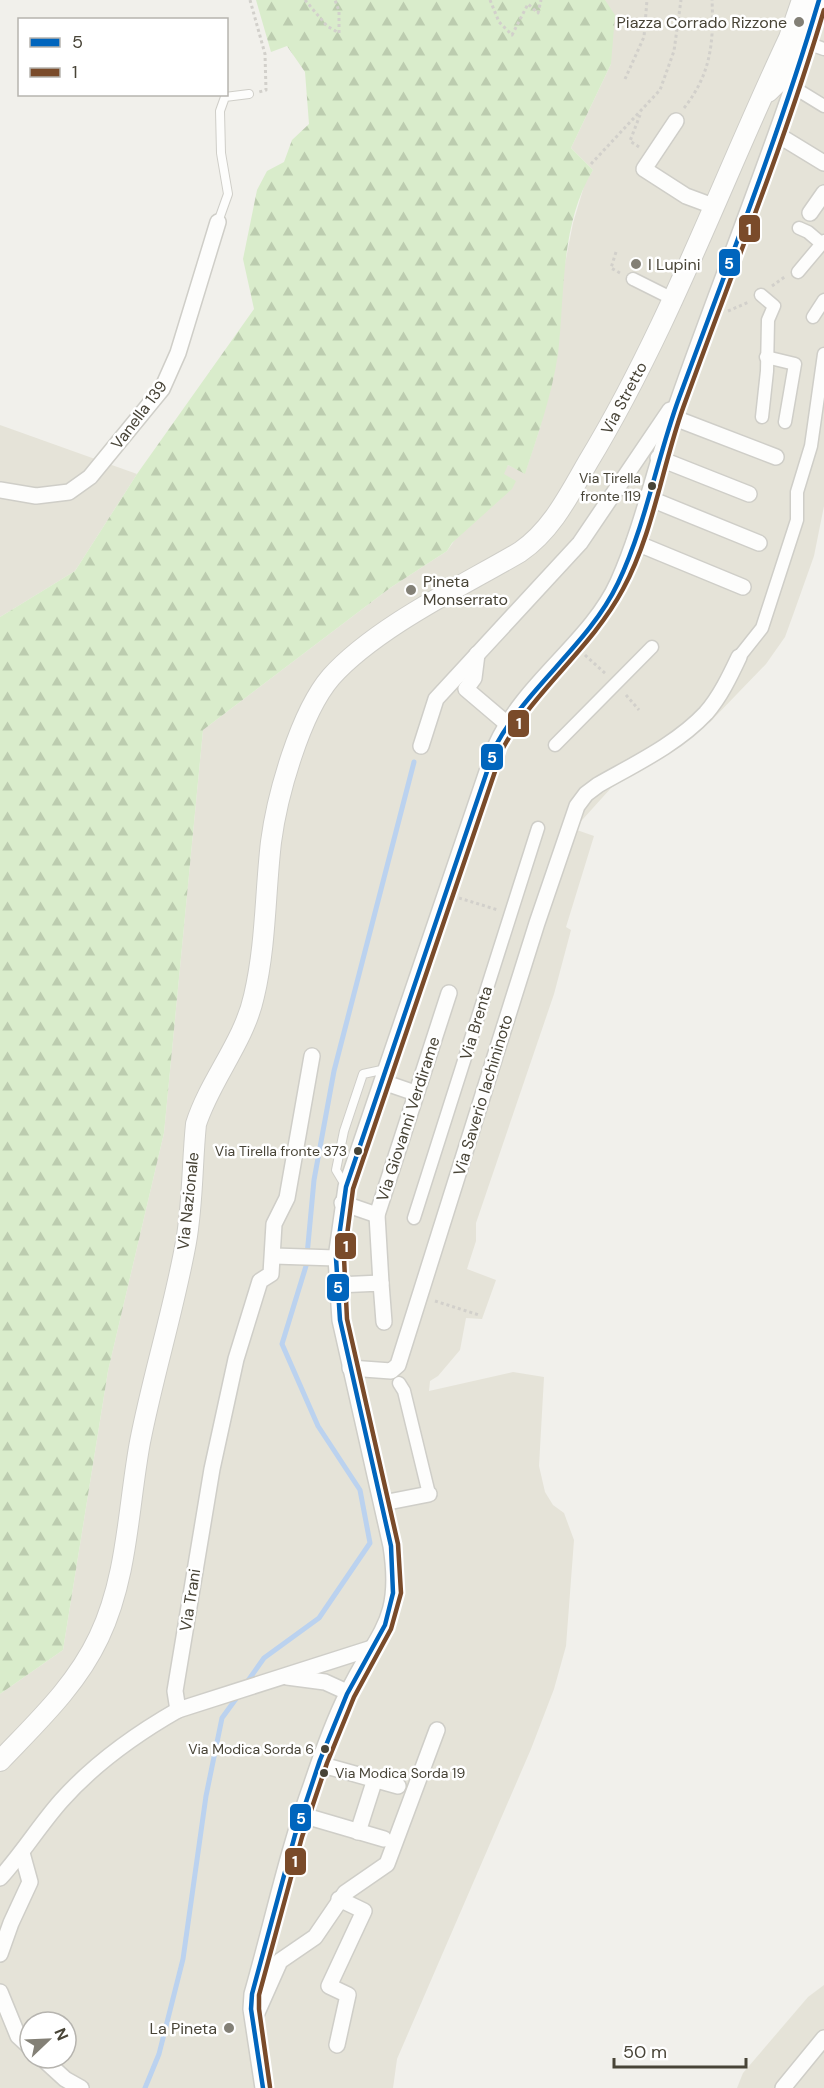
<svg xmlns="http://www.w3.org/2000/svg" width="824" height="2088" font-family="'DM Sans',sans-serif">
<defs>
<pattern id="forest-firs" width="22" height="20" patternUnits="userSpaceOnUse" patternTransform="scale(1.5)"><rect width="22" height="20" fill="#d9eccb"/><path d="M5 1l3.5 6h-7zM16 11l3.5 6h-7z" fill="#bcccaf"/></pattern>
</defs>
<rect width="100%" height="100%" fill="#f1f0eb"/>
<g fill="#e5e3d8" fill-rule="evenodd">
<path d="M605 0H824V506L814 556 793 615 785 637 766 664 710 722 611 788 574 829 594 836 566 927 571 930 554 994 476 1223V1241L467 1269 496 1280 482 1319 466 1318 460 1350 438 1376 430 1381 429 1391 513 1372 544 1377 539 1466 545 1492 553 1505 564 1513 574 1540 566 1646 554 1689 531 1749 397 2059 393 2088H0V1694L63 1650 108 1371 164 1133 203 730 390 588 447 551 508 465 525 473 540 428 557 355 563 274 573 223 585 183 593 170 571 148 611 64ZM30 2022H66V2058H30Z"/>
<path d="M0 425 137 474 75 571 0 617Z"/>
<path d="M824 1985V2088H737L743 2073 808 1997Z"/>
</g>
<path fill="url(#forest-firs)" d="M256 0H605L615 15 611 64 571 148 593 170C560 225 565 293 558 354 552 394 538 435 525 474L508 465 504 474 516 481 512 489 452 543 447 551 390 588 203 730 164 1133 108 1371 63 1650 0 1694V617L75 571 137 474 254 309 243 259 257 190 267 171 284 162 292 140 309 124 305 72 287 46 271 52Z"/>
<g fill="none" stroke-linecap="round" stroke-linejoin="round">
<g stroke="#bbd2ef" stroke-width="5">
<path d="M245 1685 264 1658 319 1618 370 1543 360 1490 318 1426 282 1344 306 1266 314 1180 334 1071 414 762"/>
<path d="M145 2088 159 2054 183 1959 206 1796 222 1718 238 1696"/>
</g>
<g stroke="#cfcec8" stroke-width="10">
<g id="service">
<path d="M218 222 228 194 221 153 220 111 225 97 249 94"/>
<path d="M345 1185 336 1170 344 1131 363 1074 386 1069"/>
</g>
</g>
<g stroke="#cfcec8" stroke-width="15">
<g id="pedestrian">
<path d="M807 43 824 49"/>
<path d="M793 87 824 106"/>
<path d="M799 228 808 232 822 244"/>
<path d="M798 272 824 241"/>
<path d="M633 279 673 299"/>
<path d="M761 295 774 306 768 320 767 371 762 417"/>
<path d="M813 317 824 300"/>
<path d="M766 357 795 364 785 422"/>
<path d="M739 657 762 628 797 520V492L811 446 824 354"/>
<path d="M555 745 652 647"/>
<path d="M414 1218 538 828"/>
<path d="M399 1383 404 1391 429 1494"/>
</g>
</g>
<g stroke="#cfcec8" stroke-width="18">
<g id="minor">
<path d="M676 121 644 169 686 196 713 206"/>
<path d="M778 135 824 163"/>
<path d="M810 213 824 193"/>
<path d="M672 417 776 457"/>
<path d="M658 458 749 494"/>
<path d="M0 490 36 496 69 492 90 477 162 389 178 353 218 222"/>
<path d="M646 497 759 543"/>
<path d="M634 542 743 587"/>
<path d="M477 654 474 678 466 689 506 723"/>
<path d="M421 746 436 699 580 543 670 410"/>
<path d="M383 1082 415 1093"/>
<path d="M342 1203 377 1215"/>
<path d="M274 1256 336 1258"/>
<path d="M381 1283 377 1215 449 993"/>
<path d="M337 1285 381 1283 384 1322"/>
<path d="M350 1368 391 1371 398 1365 537 923 577 806 586 794 598 785C635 764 677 744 706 713 720 697 730 676 739 657"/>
<path d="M383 1503 429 1494"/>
<path d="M287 1677 325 1682 347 1692"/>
<path d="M178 1710 175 1691 212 1469 236 1359 260 1281 271 1274 274 1224 287 1198 312 1056"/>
<path d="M319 1764 398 1786"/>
<path d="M302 1815 384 1839"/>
<path d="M358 1832 375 1779"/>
<path d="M0 1878C22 1854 39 1826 61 1801 93 1765 136 1734 178 1710L372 1648"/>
<path d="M0 1954 11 1923 30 1882 22 1853"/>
<path d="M0 1992 18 2036 30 2047"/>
<path d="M256 2015 280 1961 315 1937 345 1893 387 1864 437 1730"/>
<path d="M337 2045 348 1995 329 1986 364 1911 339 1899"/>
<path d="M42 2058 65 2079 81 2088"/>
<path d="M263 2088 251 2009 252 1994C272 1924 287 1852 312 1783 322 1753 333 1722 347 1694 377 1631 403 1623 391 1546L340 1320 336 1258 346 1187 496 745C525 681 591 642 618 582 644 524 656 461 678 401 718 287 764 174 802 59"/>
<path d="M783 2088 824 2038"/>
</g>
</g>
<g stroke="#cfcec8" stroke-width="22">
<g id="tertiary">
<path d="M768 92C803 59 806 46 819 0"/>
<path d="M0 1761C37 1722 76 1686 99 1637 128 1576 128 1507 140 1442 153 1375 174 1309 186 1242 193 1203 192 1163 196 1124 210 1080 244 1042 254 996 266 945 265 894 271 842 277 796 300 713 331 677 376 627 462 586 520 552 552 530 569 495 588 462 669 328 722 180 789 38L802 0"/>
</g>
</g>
<g stroke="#d2d0cb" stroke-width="3" stroke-dasharray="3 3" stroke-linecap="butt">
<path d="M250 0 265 54 266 90 259 92"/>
<path d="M305 0 327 26 339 33V11L335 0"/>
<path d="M490 0 499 22 512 35 528 4 538 13 541 0"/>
<path d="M625 79 644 37 647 0"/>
<path d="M684 108C711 74 714 42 712 0"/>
<path d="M639 147 630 141 640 115"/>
<path d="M591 164 660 90 674 51 681 0"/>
<path d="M616 252 611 268 620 273"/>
<path d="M772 286 786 276"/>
<path d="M728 311 749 302"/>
<path d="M585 655 607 675"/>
<path d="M626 695 639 710"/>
<path d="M459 898 498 910"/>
<path d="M435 1301 479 1315"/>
</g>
<use href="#service" stroke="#fdfdfc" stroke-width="8"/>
<use href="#pedestrian" stroke="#fdfdfc" stroke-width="12"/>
<use href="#minor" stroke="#fdfdfc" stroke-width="15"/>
<use href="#tertiary" stroke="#fdfdfc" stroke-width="20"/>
<g stroke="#fff" stroke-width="9">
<path id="bus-1" d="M263 2088 251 2009 252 1994 295 1835 320 1760 347 1694 385 1625 393 1593 391 1546 340 1320 336 1258 346 1187 496 745C529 685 589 644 618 583 646 524 657 458 679 398 728 265 779 135 819 0"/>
</g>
<g stroke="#fff" stroke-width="9">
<path id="bus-2" d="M270 2087 259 2009V1995L302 1837 327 1763 354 1697 391 1629 401 1593 398 1544 347 1319 344 1258 353 1189 503 748C535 689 591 649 623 589 653 534 662 467 683 408 731 275 784 145 824 10"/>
</g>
<use href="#bus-1" stroke="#0065bd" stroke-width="4.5"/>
<use href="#bus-2" stroke="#7a4b2a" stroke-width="4.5"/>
</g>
<g fill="#838076" stroke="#fff" stroke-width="2">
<circle cx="799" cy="22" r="6"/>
<circle cx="636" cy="264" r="6"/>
<circle cx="411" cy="590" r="6"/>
<circle cx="229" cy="2028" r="6"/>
</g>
<g fill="#484437" stroke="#fff" stroke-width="2">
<circle cx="652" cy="486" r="5"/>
<circle cx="358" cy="1151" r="5"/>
<circle cx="325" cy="1749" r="5"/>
<circle cx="324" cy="1773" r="5"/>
</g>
<g text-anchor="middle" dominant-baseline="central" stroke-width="5" stroke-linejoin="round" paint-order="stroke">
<g font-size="14" fill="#484437" stroke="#fff" text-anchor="end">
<text x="641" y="478">Via Tirella<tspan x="641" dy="18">fronte 119</tspan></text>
<text x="347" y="1151">Via Tirella fronte 373</text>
<text x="314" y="1749">Via Modica Sorda 6</text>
<text x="335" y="1773" text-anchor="start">Via Modica Sorda 19</text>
</g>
<g font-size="16" fill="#484437" stroke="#fff" text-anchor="end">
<text x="787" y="22">Piazza Corrado Rizzone</text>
<text x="648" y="264" text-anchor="start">I Lupini</text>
<text x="423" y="581" text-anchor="start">Pineta<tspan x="423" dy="18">Monserrato</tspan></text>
<text x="217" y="2028">La Pineta</text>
</g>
<g font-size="16" fill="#484437" stroke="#fff">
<text transform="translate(624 398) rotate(-62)">Via Stretto</text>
<text transform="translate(139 415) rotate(-53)">Vanella 139</text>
<text transform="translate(476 1023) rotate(-73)">Via Brenta</text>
<text transform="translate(483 1095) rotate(-73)">Via Saverio Iachininoto</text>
<text transform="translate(408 1119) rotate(-72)">Via Giovanni Verdirame</text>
<text transform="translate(188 1201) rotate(-84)">Via Nazionale</text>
<text transform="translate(190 1600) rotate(-81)">Via Trani</text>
</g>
</g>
<g stroke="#fff" stroke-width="2">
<rect x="738" y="214" width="23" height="29" rx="6" fill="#7a4b2a"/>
<rect x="718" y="248" width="23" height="29" rx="6" fill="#0065bd"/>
<rect x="507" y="709" width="23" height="29" rx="6" fill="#7a4b2a"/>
<rect x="480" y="743" width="24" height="28" rx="6" fill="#0065bd"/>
<rect x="334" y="1232" width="23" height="28" rx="6" fill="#7a4b2a"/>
<rect x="326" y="1273" width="24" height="29" rx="6" fill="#0065bd"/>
<rect x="289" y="1803" width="23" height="29" rx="6" fill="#0065bd"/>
<rect x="284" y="1847" width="23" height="29" rx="6" fill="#7a4b2a"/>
</g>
<g font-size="16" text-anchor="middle" font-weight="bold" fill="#fff">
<text x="749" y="235">1</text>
<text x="729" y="269">5</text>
<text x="519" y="729">1</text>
<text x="492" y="763">5</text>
<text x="346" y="1252">1</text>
<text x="338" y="1293">5</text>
<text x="301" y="1824">5</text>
<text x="295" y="1867">1</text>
</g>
<rect x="18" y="18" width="210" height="78" fill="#ffffff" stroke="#b6b4af" stroke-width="1.5"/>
<rect x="30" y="38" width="30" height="9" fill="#0065bd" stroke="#b6b4af" stroke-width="1.5"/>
<text x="72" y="48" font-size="18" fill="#484437">5</text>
<rect x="30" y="68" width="30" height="9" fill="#7a4b2a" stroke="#b6b4af" stroke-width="1.5"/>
<text x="72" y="78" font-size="18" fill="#484437">1</text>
<g transform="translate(48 2040) rotate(67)"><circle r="28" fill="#ffffff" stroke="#b6b4af" stroke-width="1.5"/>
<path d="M0-4.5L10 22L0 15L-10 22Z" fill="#838076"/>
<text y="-9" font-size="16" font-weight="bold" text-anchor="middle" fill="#484437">N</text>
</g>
<path d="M614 2058v9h132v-9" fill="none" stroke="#484437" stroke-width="3"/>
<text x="623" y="2058" font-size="18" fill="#484437" stroke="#ffffff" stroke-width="4.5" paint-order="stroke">50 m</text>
</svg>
